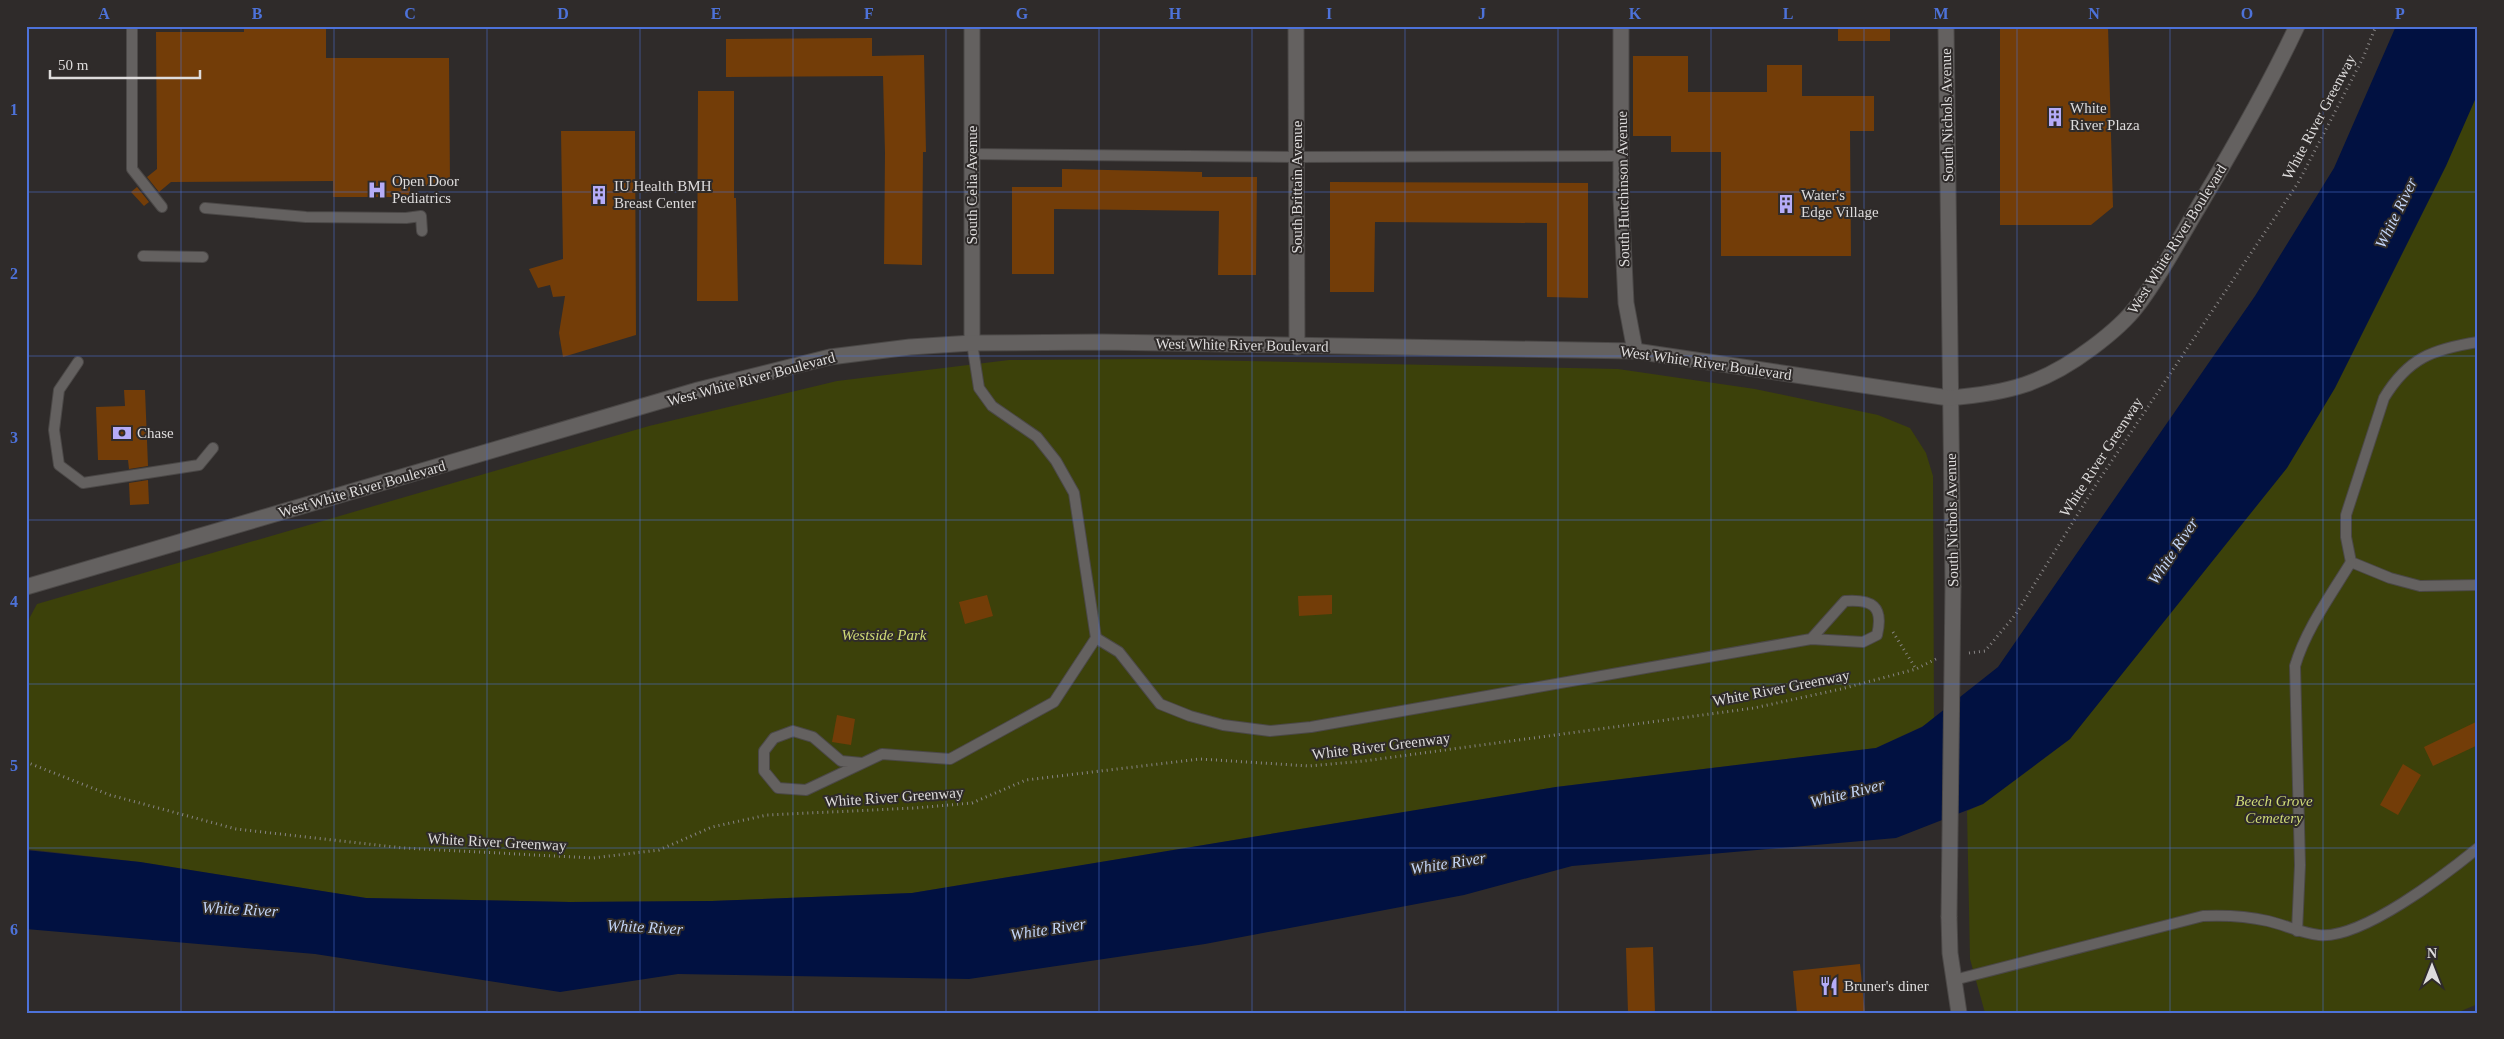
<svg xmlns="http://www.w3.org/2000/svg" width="2504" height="1039" font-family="'Times New Roman',serif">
<rect width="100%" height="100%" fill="#2f2b2a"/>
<g fill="#3c410a">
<path d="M2478 89V1004L2456 1013H1985L1970 959 1967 811 1983 804 2070 739Z"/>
<path d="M1149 359 1618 369 1755 389 1878 415 1910 428 1926 453 1933 476 1934 721 1876 748 1556 787 912 893 712 901 570 902 366 898 140 862 26 849V630L30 617 37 604 649 426 837 381 1009 360Z"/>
</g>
<path fill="#011141" d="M2396 26H2478V93L2446 166 2335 388 2287 468 2070 739 1983 804 1896 838 1572 866 1464 895 1205 944 969 979 678 974 560 992 315 954 26 929V850L140 862 366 898 570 902 712 901 912 893 1556 787 1876 748 1922 727 1998 667 2255 296 2334 168Z"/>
<g fill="#733d08">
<path d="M244 26H326V58H449L450 186H410V197H333V181L171 182 159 192 147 177 157 169 156 32H244Z"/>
<rect x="1838" y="26" width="52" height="15"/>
<path d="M2000 26H2108L2113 207 2091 225H2000Z"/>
<path d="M872 38V56L924 55 926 152H923L922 265 884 264 885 153 883 76 726 77V39Z"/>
<path d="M1633 56H1688V92H1767V65H1802V96H1874V131H1850L1851 256H1721V152H1671V136H1633Z"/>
<path d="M698 91H734V198H736L738 301H697Z"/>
<path d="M561 131H635L636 335 563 357 559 333 565 296 553 297 550 285 538 288 529 269 563 259Z"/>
<path d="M1062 169 1202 172V177H1257L1256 275H1218L1219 211 1054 209V274H1012V187H1062Z"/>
<path d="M1330 182 1588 183V298L1547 297V223L1375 222 1374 292H1330Z"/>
<path d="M137 187 149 202 144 206 131 192Z"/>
<path d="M124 390H145L148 466 129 469 128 460H98L96 407 125 406Z"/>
<path d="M148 480 149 504 130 505 129 483Z"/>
<path d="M987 595 993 616 965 624 959 602Z"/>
<path d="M1332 595V614L1299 616 1298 596Z"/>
<path d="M837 715 855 719 851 745 832 742Z"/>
<path d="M2478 721V745L2433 766 2424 747Z"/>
<path d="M2403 764 2421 775 2398 815 2380 805Z"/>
<path d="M1653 947 1655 1013H1628L1626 948Z"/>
<path d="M1860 964 1865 1013H1797L1793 971Z"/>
</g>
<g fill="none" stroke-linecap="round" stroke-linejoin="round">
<g stroke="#4b4847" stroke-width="12">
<g id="service">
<path d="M132 26V169L162 207"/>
<path d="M972 154 1297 157 1621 156"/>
<path d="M205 208 306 217 406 218 421 216 422 231"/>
<path d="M143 256 203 257"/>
<path d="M2478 342C2433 349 2408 358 2384 398L2346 515V537L2351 562 2390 578 2420 586 2478 585"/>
<path d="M78 362 59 390 54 430 59 465 83 483 199 465 213 448"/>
<path d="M1096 638 1119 652 1160 704 1190 716 1223 725 1270 731 1311 727 1811 639 1863 642 1877 635C1884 606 1872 599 1845 601L1811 639"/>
<path d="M862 763 841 761 813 737 793 731 774 738 764 751V771L778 788 806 790 882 754 950 759 1054 702 1096 638 1074 493 1056 461 1037 437 992 406 979 388 972 343"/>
<path d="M2297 931 2300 865 2295 666C2306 629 2331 595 2351 562"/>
<path d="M1954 980 2203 916C2225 915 2246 916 2268 921 2285 925 2301 933 2319 935 2361 940 2446 874 2478 848"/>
</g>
</g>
<g stroke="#4b4847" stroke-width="17">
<g id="minor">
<path d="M972 26V343"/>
<path d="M1296 26 1297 347"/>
<path d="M1621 26V197L1626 303 1635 351"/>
<path d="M1946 26 1953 586"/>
<path d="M1949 917 1950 953 1959 1013"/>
</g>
</g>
<g stroke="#4b4847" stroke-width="17">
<path id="tertiary" d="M26 587 698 390 830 357 910 347 972 343 1102 342 1635 351 1949 398C2009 393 2044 384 2093 347 2109 335 2125 322 2137 306 2161 275 2179 239 2199 206 2234 147 2268 88 2297 26"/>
</g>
<g stroke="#878484" stroke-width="3" stroke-dasharray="1 4" stroke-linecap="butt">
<path d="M1893 632 1916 669"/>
<path d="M1969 653 1985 651 2016 614 2099 480 2298 183 2363 58 2376 26"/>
<path d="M26 762 110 795 236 829 403 848 593 858 659 850 712 827 767 815 915 808 972 803 1026 780 1200 759 1309 766 1364 761 1754 708 1841 689 1916 669 1936 659"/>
</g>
<use href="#service" stroke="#646160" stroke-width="10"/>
<use href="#minor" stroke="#646160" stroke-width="15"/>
<use href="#tertiary" stroke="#646160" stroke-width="15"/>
<g stroke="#4b4847" stroke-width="17" stroke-linecap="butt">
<path id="minor-bridge" d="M1949 917 1953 586"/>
</g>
<use href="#minor-bridge" stroke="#646160" stroke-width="15"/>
</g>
<path fill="none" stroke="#4d72d9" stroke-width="1" stroke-opacity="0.55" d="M181 26V1013M334 26V1013M487 26V1013M640 26V1013M793 26V1013M946 26V1013M1099 26V1013M1252 26V1013M1405 26V1013M1558 26V1013M1711 26V1013M1864 26V1013M2017 26V1013M2170 26V1013M2323 26V1013M26 192H2478M26 356H2478M26 520H2478M26 684H2478M26 848H2478"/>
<defs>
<g id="building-bare" transform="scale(1.5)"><path d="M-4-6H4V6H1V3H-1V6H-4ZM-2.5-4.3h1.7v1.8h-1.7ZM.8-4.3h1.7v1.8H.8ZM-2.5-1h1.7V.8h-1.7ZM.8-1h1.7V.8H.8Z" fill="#b5acf8" stroke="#2f2b2a" stroke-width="2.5" paint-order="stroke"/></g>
<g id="hospital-bare" transform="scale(1.5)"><path d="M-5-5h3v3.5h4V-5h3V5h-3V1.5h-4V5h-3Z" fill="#b5acf8" stroke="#2f2b2a" stroke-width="2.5" paint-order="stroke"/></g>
<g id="bank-bare" transform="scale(1.5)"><path d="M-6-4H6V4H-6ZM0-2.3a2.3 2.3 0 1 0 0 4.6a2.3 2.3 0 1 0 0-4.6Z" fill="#b5acf8" stroke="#2f2b2a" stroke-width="2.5" paint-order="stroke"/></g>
<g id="restaurant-bare" transform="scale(1.5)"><path d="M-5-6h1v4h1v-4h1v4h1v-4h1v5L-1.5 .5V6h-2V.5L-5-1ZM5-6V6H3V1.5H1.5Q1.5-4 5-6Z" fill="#b5acf8" stroke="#2f2b2a" stroke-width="2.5" paint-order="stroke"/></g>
</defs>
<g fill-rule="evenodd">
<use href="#building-bare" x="2055" y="117"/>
<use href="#hospital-bare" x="377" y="190"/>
<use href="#building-bare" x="599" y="195"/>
<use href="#building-bare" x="1786" y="204"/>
<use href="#bank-bare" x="122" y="433"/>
<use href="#restaurant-bare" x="1829" y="986"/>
</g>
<g text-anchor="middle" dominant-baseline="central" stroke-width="4" stroke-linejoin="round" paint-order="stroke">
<g font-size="15" fill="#dedcdc" stroke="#2f2b2a" text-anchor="start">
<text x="2070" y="108">White<tspan x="2070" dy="17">River Plaza</tspan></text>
<text x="392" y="181">Open Door<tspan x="392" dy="17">Pediatrics</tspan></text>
<text x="614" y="186">IU Health BMH<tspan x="614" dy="17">Breast Center</tspan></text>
<text x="1801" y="195">Water's<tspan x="1801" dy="17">Edge Village</tspan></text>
<text x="137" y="433">Chase</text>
<text x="1844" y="986">Bruner's diner</text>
</g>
<g font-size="15" fill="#dedcdc" stroke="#2f2b2a">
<text transform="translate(1947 115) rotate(-91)">South Nichols Avenue</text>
<text transform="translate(2319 117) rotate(-62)">White River Greenway</text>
<text transform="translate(972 185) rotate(-90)">South Celia Avenue</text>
<text transform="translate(1297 187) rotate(-90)">South Brittain Avenue</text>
<text transform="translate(1623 189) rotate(-91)">South Hutchinson Avenue</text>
<text transform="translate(2177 239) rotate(-58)">West White River Boulevard</text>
<text transform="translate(1242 345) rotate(1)">West White River Boulevard</text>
<text transform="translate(1706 363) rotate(8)">West White River Boulevard</text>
<text transform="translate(751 379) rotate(-15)">West White River Boulevard</text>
<text transform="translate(2101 457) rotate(-57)">White River Greenway</text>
<text transform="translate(362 489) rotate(-16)">West White River Boulevard</text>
<text transform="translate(1952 520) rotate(-91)">South Nichols Avenue</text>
<text transform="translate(1781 688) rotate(-11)">White River Greenway</text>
<text transform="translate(1381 746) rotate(-7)">White River Greenway</text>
<text transform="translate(894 797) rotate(-4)">White River Greenway</text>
<text transform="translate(497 842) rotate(3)">White River Greenway</text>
</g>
<g font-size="15" font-style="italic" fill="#d0db77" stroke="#2f2b2a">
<text x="884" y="635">Westside Park</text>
<text x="2274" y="801">Beech Grove<tspan x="2274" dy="17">Cemetery</tspan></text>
</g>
<g font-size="16" font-style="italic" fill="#c3d5f7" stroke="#2f2b2a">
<text transform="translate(2396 213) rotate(-64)">White River</text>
<text transform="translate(2173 551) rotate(-56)">White River</text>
<text transform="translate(1847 793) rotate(-14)">White River</text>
<text transform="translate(1448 863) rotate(-9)">White River</text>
<text transform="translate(240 909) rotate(3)">White River</text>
<text transform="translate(645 927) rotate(3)">White River</text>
<text transform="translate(1048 929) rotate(-9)">White River</text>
</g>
</g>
<rect width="2504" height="1039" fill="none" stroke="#2f2b2a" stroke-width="55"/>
<g transform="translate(2432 966)" stroke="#2f2b2a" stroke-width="4" paint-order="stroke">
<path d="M0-4L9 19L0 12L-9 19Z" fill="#dedcdc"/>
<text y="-8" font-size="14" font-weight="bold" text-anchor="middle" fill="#dedcdc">N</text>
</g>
<path d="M50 70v8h150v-8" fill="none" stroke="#dedcdc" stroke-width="2.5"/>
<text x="58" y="70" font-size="15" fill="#dedcdc" stroke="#2f2b2a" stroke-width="4" paint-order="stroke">50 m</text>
<rect x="28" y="28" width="2448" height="984" fill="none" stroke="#4d72d9" stroke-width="2"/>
<g font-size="16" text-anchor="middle" font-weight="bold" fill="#4d72d9">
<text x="104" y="19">A</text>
<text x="257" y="19">B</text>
<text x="410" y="19">C</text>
<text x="563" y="19">D</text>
<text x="716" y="19">E</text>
<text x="869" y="19">F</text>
<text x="1022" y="19">G</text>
<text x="1175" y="19">H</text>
<text x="1329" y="19">I</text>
<text x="1482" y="19">J</text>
<text x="1635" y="19">K</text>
<text x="1788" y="19">L</text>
<text x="1941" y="19">M</text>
<text x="2094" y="19">N</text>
<text x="2247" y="19">O</text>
<text x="2400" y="19">P</text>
<text x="14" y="115">1</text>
<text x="14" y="279">2</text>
<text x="14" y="443">3</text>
<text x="14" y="607">4</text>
<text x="14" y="771">5</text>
<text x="14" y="935">6</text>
</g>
</svg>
